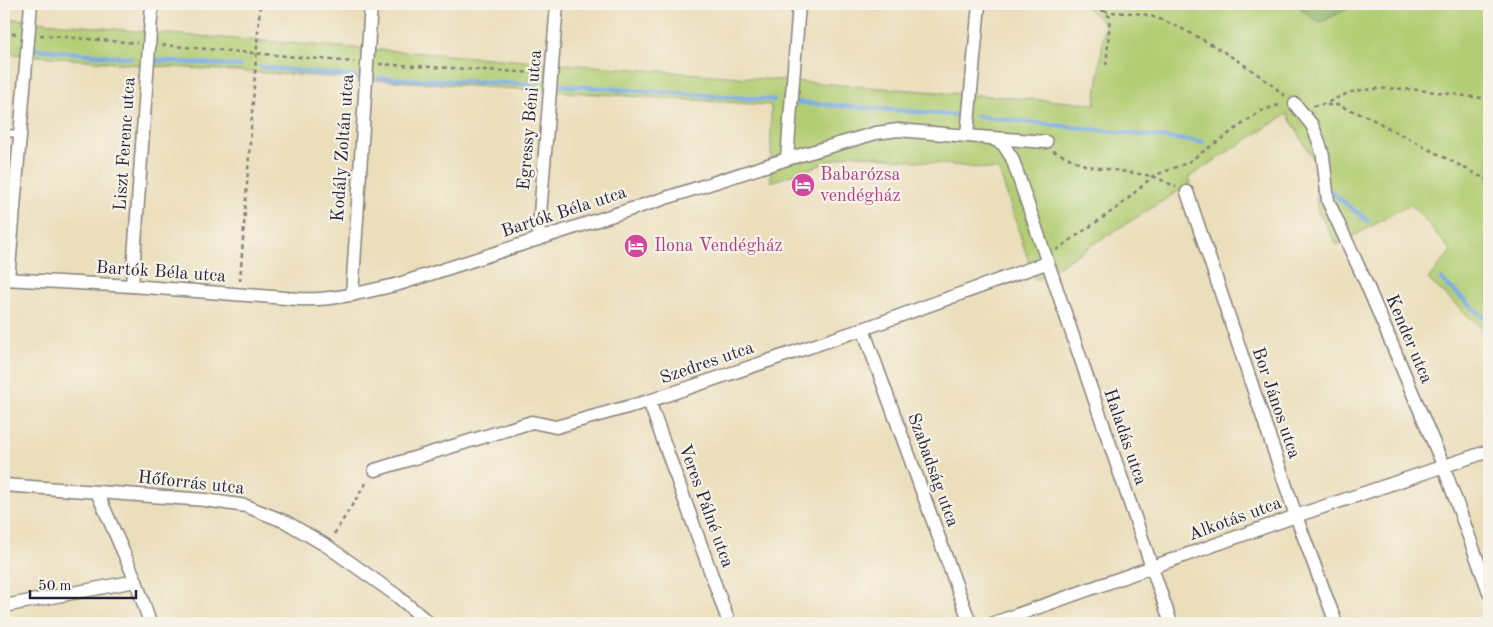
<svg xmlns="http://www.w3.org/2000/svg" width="1493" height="627" font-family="'Old Standard TT',serif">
<rect width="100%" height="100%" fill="#f7f3e8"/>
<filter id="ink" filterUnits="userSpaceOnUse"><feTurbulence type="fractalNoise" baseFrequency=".02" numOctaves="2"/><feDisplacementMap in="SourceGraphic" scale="10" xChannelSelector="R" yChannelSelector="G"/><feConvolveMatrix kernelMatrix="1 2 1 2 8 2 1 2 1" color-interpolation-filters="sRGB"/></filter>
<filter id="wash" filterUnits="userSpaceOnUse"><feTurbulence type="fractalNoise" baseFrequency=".0096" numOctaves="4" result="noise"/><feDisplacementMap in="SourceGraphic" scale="20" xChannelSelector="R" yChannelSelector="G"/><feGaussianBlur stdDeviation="1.12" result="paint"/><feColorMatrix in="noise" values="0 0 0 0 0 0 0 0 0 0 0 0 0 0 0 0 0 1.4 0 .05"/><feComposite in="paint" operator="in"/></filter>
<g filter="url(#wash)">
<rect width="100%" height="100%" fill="#ebdebb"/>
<path fill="#b2cd73" stroke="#6a7857" d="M1083 4H1295L1319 22 1358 4H1489V335L1428 279 1451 251 1411 204 1337 245 1317 210 1315 162 1287 114 1189 177 1191 183 1035 281 999 170 851 154 771 182V105L141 65 4 53V18L144 32 1095 104 1105 24Z"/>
<path fill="#8db065" stroke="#586950" d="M1295 4H1358L1319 23Z"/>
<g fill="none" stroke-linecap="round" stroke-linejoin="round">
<g stroke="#79aae4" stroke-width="4.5">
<path d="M4 46 10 47"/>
<path d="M34 49 131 58"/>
<path d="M153 60 240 66"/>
<path d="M261 67 356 77"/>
<path d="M379 78 533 84"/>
<path d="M556 85 774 100"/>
<path d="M794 102 954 115"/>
<path d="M976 116 1203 142"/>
<path d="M1331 192 1368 221"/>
<path d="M1441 279 1489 322"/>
</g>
</g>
</g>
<g filter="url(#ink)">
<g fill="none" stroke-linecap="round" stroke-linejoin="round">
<g stroke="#86807b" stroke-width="9">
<path id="lane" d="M4 133 21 134"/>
</g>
<g stroke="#86807b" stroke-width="15">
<g id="street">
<path d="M1295 104 1312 125 1319 142 1323 156 1328 201 1366 283 1443 465 1489 592"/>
<path d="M967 135 979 4"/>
<path d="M993 138 1046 142"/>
<path d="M787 159 799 4"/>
<path d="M1187 192 1296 516 1336 623"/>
<path d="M538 239 557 4"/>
<path d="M4 279 132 286 298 299C332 301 365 292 399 284L787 159 876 133 898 130 991 138 1003 144 1012 158 1171 623"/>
<path d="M8 280 31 4"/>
<path d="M132 286 152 4"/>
<path d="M352 295 371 4"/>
<path d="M863 329 970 623"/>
<path d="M649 401 729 623"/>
<path d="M375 470 532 422 556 427 649 401 863 329 1046 263"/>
<path d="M4 485 205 500 246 506 286 522 327 546 396 595 429 623"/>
<path d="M97 492 136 581 150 623"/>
<path d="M4 606 136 581"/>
<path d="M994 623 1296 516 1489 451"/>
</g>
</g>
<g stroke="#86807b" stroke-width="2.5" stroke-dasharray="4 4" stroke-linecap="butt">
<path d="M1095 4 1110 17 1106 69"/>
<path d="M1104 11C1120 14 1135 11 1150 16 1188 27 1257 70 1286 97"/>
<path d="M4 33 17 34"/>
<path d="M40 35 137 43"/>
<path d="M162 45 354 62"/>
<path d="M379 64 538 73"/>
<path d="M1327 105H1338L1368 117 1489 181"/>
<path d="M1313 106C1329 105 1340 94 1356 91 1399 84 1446 94 1489 99"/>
<path d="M1053 151 1087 166 1153 176 1176 187"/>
<path d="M1056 250 1121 205 1153 176 1187 163 1261 111 1282 104"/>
<path d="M240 281 260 4"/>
<path d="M334 534 368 480"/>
</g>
<use href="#lane" stroke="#fff" stroke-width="6"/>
<use href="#street" stroke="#fff" stroke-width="12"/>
</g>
</g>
<defs>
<g id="hotel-disc" transform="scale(1.25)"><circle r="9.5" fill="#d1479c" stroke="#f7f3e8"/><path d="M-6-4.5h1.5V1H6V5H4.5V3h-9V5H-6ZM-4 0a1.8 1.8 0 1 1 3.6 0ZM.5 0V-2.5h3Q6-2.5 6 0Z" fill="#fff"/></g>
</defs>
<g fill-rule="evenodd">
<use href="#hotel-disc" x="803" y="185"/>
<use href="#hotel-disc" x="636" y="246"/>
</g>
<g text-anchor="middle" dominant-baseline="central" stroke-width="4.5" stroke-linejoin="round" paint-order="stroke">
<g font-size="18" fill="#22223b" stroke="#f7f3e8">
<text transform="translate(530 120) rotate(-85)">Egressy Béni utca</text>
<text transform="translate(125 144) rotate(-86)">Liszt Ferenc utca</text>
<text transform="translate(343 148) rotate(-86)">Kodály Zoltán utca</text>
<text transform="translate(564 212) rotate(-18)">Bartók Béla utca</text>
<text transform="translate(161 272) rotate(4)">Bartók Béla utca</text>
<text transform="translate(1409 339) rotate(67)">Kender utca</text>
<text transform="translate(707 363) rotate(-19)">Szedres utca</text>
<text transform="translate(1276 403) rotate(71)">Bor János utca</text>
<text transform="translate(1125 437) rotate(71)">Haladás utca</text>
<text transform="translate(933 470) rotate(70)">Szabadság utca</text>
<text transform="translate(191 483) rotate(6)">Hőforrás utca</text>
<text transform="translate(706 506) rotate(70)">Veres Pálné utca</text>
<text transform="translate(1235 519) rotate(-20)">Alkotás utca</text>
</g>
<g font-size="18" fill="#b23c85" stroke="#f7f3e8" text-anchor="start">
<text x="820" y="175">Babarózsa<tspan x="820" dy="21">vendégház</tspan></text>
<text x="654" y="246">Ilona Vendégház</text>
</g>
</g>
<rect width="1493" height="627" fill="none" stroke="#f7f3e8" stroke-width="20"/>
<path d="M30 590v8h106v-8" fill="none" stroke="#22223b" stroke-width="2.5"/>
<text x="38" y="590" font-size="15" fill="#22223b" stroke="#f7f3e8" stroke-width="4" paint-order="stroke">50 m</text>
</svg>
